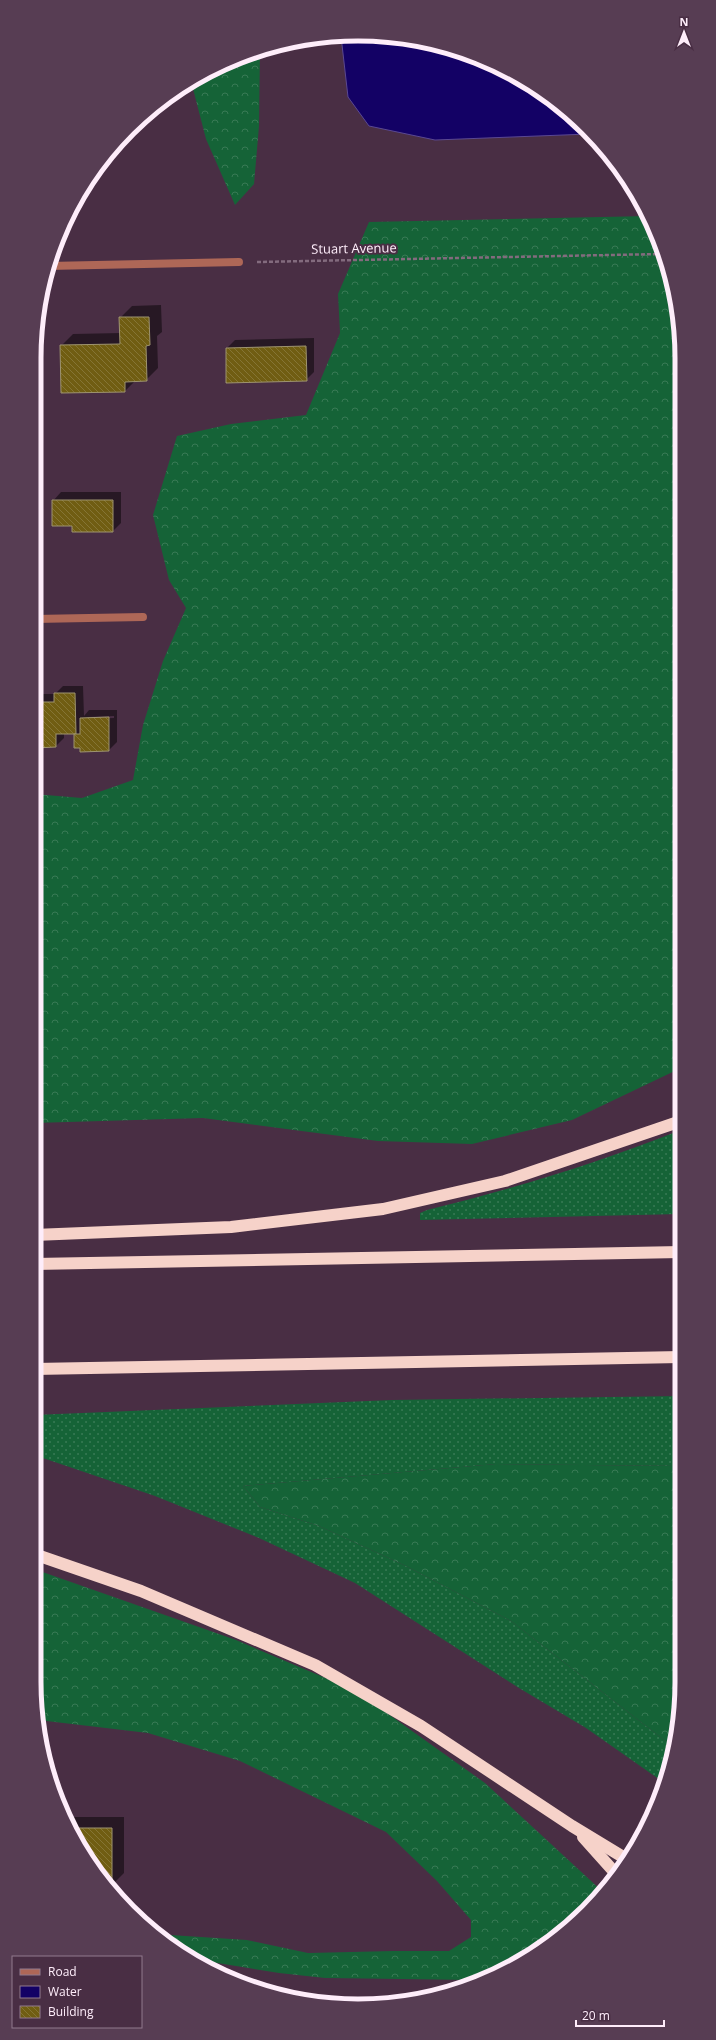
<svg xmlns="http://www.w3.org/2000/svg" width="716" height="2040" font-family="'Open Sans',sans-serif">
<defs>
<pattern id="grass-dots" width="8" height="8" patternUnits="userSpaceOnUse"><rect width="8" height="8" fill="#156337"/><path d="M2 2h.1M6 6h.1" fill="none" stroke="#387a55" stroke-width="1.8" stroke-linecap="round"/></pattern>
<pattern id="forest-crowns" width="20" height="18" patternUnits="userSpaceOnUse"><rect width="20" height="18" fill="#156337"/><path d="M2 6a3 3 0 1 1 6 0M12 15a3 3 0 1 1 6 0" fill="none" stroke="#387a55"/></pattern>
<pattern id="building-back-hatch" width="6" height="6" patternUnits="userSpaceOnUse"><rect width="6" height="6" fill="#705d12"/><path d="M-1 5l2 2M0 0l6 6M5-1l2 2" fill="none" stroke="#857535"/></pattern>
</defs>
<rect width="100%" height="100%" fill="#492e44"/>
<g fill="url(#grass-dots)">
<path d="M681 1130V1214L420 1220V1213L427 1210C513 1189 598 1163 681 1130Z"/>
<path d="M681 1396 682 1466 496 1464 243 1486 260 1507 319 1526 406 1566 511 1621 673 1747 671 1766 663 1782 586 1728 519 1688 355 1583 259 1538 155 1496 34 1455V1415L392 1400Z"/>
</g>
<g fill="url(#forest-crowns)">
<path d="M260 50 259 126 254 184 235 205 206 139 191 81Z"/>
<path d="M649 216 679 315 681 1068 572 1120 472 1144 378 1141 203 1118 34 1123V794L82 798 133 780 143 725 163 661 186 608 169 580 153 515 177 436 231 424 306 415 340 333 338 294 369 222Z"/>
<path d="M496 1464 682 1466V1682L673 1747 511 1621 406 1566 319 1526 260 1507 243 1486Z"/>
<path d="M34 1569 236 1640 356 1691 485 1783 603 1892 587 1911 538 1951 475 1980 325 1978 279 1973 193 1959 155 1934 247 1940 308 1953 393 1951H449L471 1937V1920L437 1881 386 1832 240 1761 148 1733 38 1720 34 1682Z"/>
</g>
<path fill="#130165" stroke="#5a4892" d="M379 35 442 45 520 78 589 134 435 140 369 126 348 97 341 36Z"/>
<g fill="#0007" fill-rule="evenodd">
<path d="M161 305 162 332 157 336 158 368 146 380 135 381 125 391 61 346 73 334 121 333 120 318 132 306Z"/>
<path d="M314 338V372L306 380 227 348 235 340Z"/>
<path d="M61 492H121V523L113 531H73V525L53 501Z"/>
<path d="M63 686H83L84 716 89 710H117V742L109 750 81 751 75 733H64V738L56 746 34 747V694H55ZM114 716V718L88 719V717Z"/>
<path d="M66 1817H124V1873L112 1885H108Z"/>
</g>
<g fill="url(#building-back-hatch)" stroke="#9e946f">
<path d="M119 317H149L150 345 146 346 147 381 125 382V392L61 393 60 345 120 344Z"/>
<path d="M306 346 307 381 226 383V348Z"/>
<path d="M52 500H113V532H72V526H52Z"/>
<path d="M54 693H75L76 734H56V747L34 748V702H54Z"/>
<path d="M109 717V751L80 752V748H74V734H80V718Z"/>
<path d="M73 1828H112V1886H109Z"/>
</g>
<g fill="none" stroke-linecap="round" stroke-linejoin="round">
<path stroke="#836b7e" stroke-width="2.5" stroke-dasharray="4 2" stroke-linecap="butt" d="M257 262 660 254"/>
<g stroke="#ae6757" stroke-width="8">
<path d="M48 266 239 262"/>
<path d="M34 619 143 617"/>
</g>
<g stroke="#f6d2c9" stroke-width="12">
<path d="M34 1235 231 1227 383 1209 505 1181 681 1121"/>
<path d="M34 1264 681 1252"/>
<path d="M34 1369 681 1357"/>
<path d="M34 1554 141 1591 315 1665 421 1726 572 1826 628 1860"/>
<path d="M583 1837 617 1875"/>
</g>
</g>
<g text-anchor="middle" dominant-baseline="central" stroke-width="4" stroke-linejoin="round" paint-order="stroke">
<g font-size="13" fill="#feedfa" stroke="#492e44">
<text transform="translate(354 248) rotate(-1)">Stuart Avenue</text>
</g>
</g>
<path d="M0 0H716V2040H0ZM358 41H358A317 317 0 0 1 675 358V1682A317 317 0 0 1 358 1999H358A317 317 0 0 1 41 1682V358A317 317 0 0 1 358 41Z" fill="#573d53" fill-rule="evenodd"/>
<path fill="none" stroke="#feedfa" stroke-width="5" d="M358 41H358A317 317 0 0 1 675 358V1682A317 317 0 0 1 358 1999H358A317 317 0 0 1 41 1682V358A317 317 0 0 1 358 41Z"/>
<rect x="12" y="1956" width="130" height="72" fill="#492e44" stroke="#917a8d"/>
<rect x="20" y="1969" width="20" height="6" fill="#ae6757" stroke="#917a8d"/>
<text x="48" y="1976" font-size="12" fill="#feedfa">Road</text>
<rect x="20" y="1986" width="20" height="12" fill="#130165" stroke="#917a8d"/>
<text x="48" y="1996" font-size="12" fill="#feedfa">Water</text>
<rect x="20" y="2006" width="20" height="12" fill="url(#building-back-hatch)" stroke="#917a8d"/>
<text x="48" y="2016" font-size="12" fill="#feedfa">Building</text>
<g transform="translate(684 32)" stroke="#492e44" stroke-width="3" paint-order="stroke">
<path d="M0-3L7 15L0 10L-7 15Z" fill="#feedfa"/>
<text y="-6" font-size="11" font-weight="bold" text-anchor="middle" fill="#feedfa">N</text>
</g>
<path d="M576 2020v6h88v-6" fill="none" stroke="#feedfa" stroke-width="2"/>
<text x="582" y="2020" font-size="12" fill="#feedfa" stroke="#492e44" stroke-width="3" paint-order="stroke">20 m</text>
</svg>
